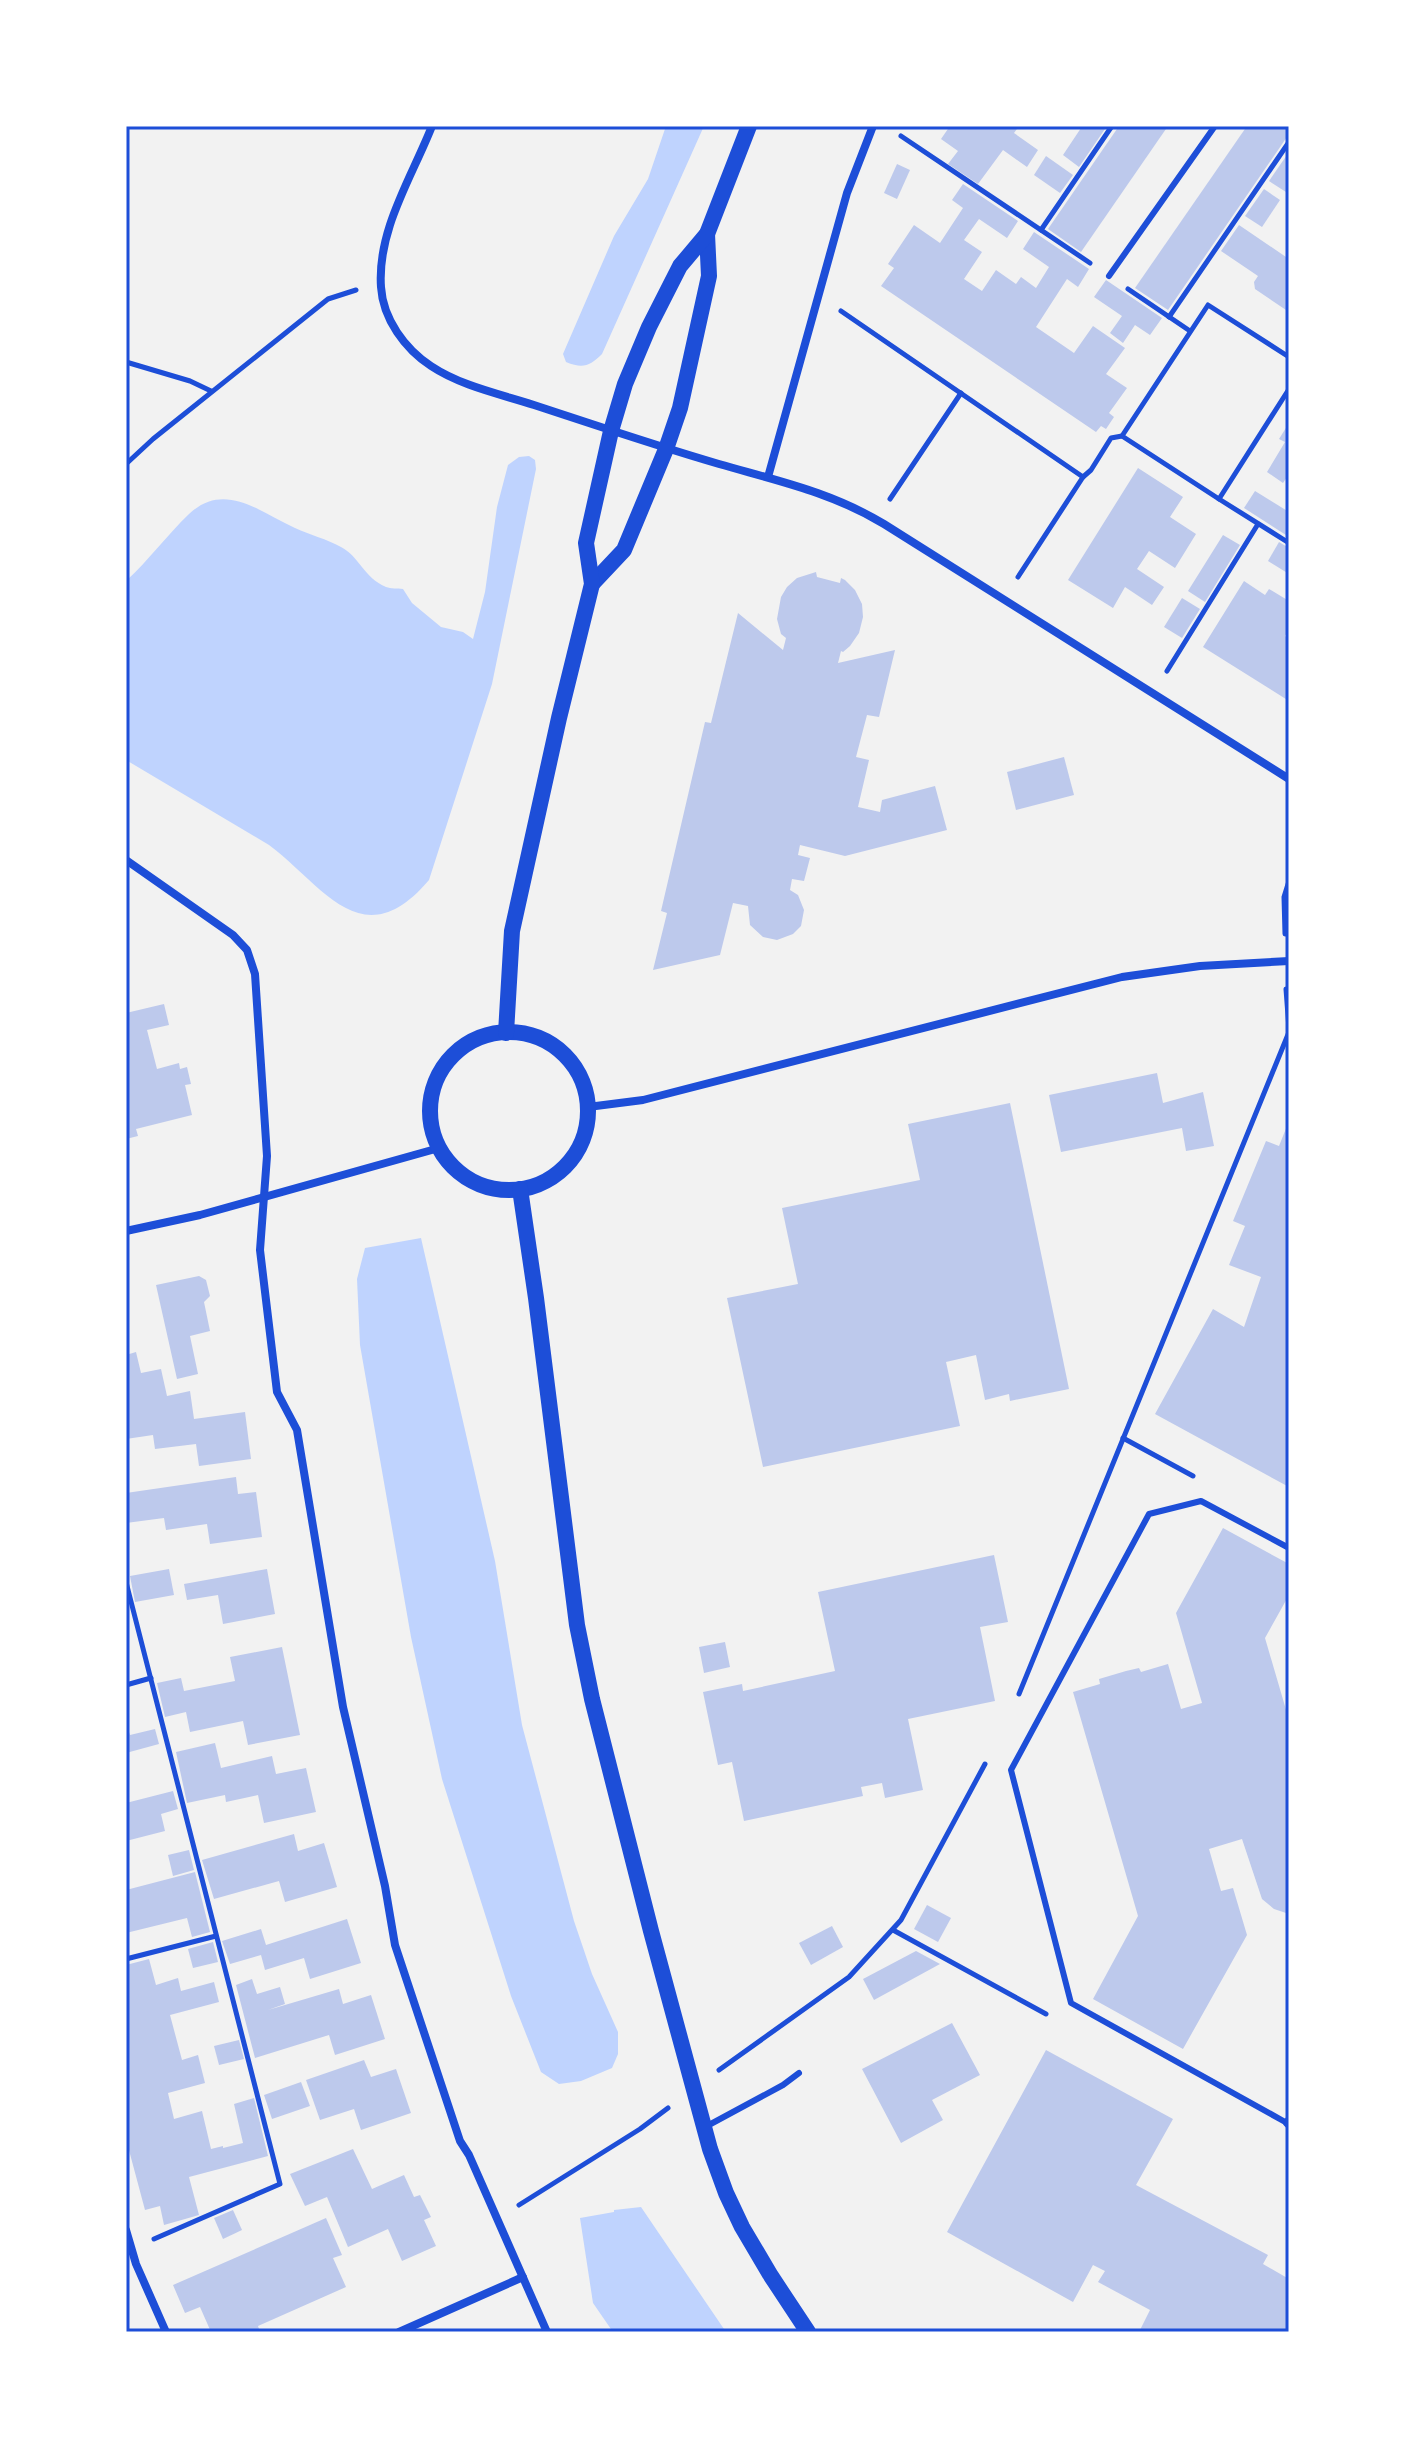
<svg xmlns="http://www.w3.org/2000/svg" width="1415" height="2458" font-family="'Archivo Narrow',sans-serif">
<rect width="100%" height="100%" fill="#f2f2f2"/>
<g fill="#bfd3fe">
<path d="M666 126H704L602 354C590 366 583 369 566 362L563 354 566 347 614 236 648 179Z"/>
<path d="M529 456 535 460 536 469 492 684 429 880C362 959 323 885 269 845L126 760V581C149 560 167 535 189 514 225 480 261 513 295 528 310 535 327 539 341 547 360 557 363 577 386 587 391 589 397 588 403 589L412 603 441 627 463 632 473 639 485 592 497 507 508 465 519 457Z"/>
<path d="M421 1238 495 1561 522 1725 574 1921 592 1974 618 2032V2054L612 2068 581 2081 559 2084 541 2072 511 1996 442 1779 411 1637 360 1345 357 1279 365 1248Z"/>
<path d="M641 2207 726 2332H613L593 2303 580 2218 614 2212V2210Z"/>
</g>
<g fill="#bdc9ec">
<path d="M950 126H1019L1014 133 1038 150 1027 167 1003 150 978 184 948 164 958 151 941 139Z"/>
<path d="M1077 126H1107L1079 167 1063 155 1081 128Z"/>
<path d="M1119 126H1168L1081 252 1048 229Z"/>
<path d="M1247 126H1289V134L1168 310 1135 288Z"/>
<path d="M1289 152V187L1286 192 1269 181Z"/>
<path d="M1046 156 1073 175 1060 193 1034 175Z"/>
<path d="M897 164 910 170 897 199 884 193Z"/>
<path d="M963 184 1018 221 1007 238 979 219 964 240 982 252 964 279 982 291 996 270 1016 284 1021 277 1036 288 1049 267 1023 249 1034 232 1089 269 1078 287 1067 279 1036 327 1074 353 1093 326 1125 348 1106 374 1127 388 1109 413 1114 417 1106 429 1101 426 1096 432 881 286 894 268 888 264 914 225 940 243 963 208 952 200Z"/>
<path d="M1264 189 1280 200 1262 227 1245 216Z"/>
<path d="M1239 225 1289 259V312L1255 289 1254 282 1258 276 1221 251Z"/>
<path d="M1106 280 1162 318 1150 335 1135 325 1123 343 1110 333 1122 316 1094 297Z"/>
<path d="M1289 423V474L1283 483 1267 472 1285 442 1279 439Z"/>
<path d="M1138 468 1183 497 1170 517 1196 534 1175 568 1149 551 1137 569 1164 587 1152 605 1125 587 1113 608 1068 580Z"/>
<path d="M1255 491 1289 512V537L1244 508Z"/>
<path d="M1223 535 1240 545 1205 602 1188 591Z"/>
<path d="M1279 542 1289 548V574L1268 561Z"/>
<path d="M816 572 817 577 840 583 841 578 845 580 855 590 862 604 863 617 859 633 850 646 843 652 841 651 838 663 895 650 879 717 867 715 856 757 869 760 858 807 880 812 882 800 935 786 947 830 845 856 800 845 798 855 810 858 804 881 792 879 790 890 798 895 804 910 801 926 793 934 777 940 763 937 750 925 748 906 733 903 720 955 653 970 667 913 661 911 705 722 711 723 738 613 783 650 786 638 781 634 777 619 781 597 787 587 797 578Z"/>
<path d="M1244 581 1265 595 1269 589 1289 601V629L1285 636 1289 639V701L1203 647Z"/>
<path d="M1182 598 1200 609 1182 638 1164 627Z"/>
<path d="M1064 757 1074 795 1016 810 1007 772Z"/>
<path d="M164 1004 169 1025 147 1030 157 1069 179 1063 180 1069 187 1067 191 1084 185 1085 192 1115 136 1129 138 1136 126 1139V1013Z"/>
<path d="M1157 1073 1163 1103 1203 1092 1214 1146 1186 1151 1182 1128 1061 1152 1049 1095Z"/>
<path d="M1010 1103 1069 1389 1010 1401 1009 1394 985 1400 976 1355 946 1362 960 1426 763 1467 727 1298 798 1284 782 1208 920 1180 908 1124Z"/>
<path d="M1289 1121V1487L1155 1414 1213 1309 1244 1327 1261 1277 1229 1265 1245 1226 1233 1221 1266 1141 1279 1146Z"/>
<path d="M199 1276 206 1280 210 1296 204 1302 210 1331 190 1336 198 1374 177 1379 156 1285Z"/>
<path d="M136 1352 141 1373 161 1369 167 1396 190 1391 194 1419 245 1412 251 1459 199 1466 196 1444 155 1449 153 1435 126 1439V1355Z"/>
<path d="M236 1477 238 1494 256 1492 262 1537 210 1544 207 1524 166 1530 164 1518 126 1523V1493Z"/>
<path d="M1223 1528 1289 1564V1595L1265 1638 1289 1720V1914L1274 1909 1262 1899 1242 1839 1209 1849 1221 1891 1233 1888 1247 1935 1183 2049 1093 1999 1138 1916 1073 1692 1100 1684 1099 1679 1126 1671 1139 1668 1141 1672 1168 1664 1181 1709 1202 1703 1176 1613Z"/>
<path d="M994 1555 1008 1622 980 1627 995 1701 908 1719 923 1790 885 1798 882 1783 861 1787 863 1796 744 1821 732 1762 718 1765 703 1692 742 1684 743 1691 835 1671 818 1592Z"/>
<path d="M169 1569 174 1595 135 1602 130 1576Z"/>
<path d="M267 1569 275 1614 223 1624 218 1595 187 1600 184 1584Z"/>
<path d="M725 1642 730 1667 704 1673 699 1647Z"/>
<path d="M282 1647 300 1735 248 1745 243 1721 190 1732 186 1712 165 1717 157 1683 181 1678 184 1691 235 1681 230 1657Z"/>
<path d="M126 1723 130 1735 155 1729 159 1744 126 1753Z"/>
<path d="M215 1743 221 1768 272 1756 276 1774 306 1768 316 1812 264 1823 258 1795 226 1802 225 1795 187 1803 176 1752Z"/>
<path d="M173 1791 178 1809 161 1814 165 1831 126 1841V1803Z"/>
<path d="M294 1834 298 1851 324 1843 337 1887 285 1902 279 1881 214 1899 202 1860Z"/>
<path d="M189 1850 194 1870 173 1876 168 1855Z"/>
<path d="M195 1872 210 1932 192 1937 187 1918 126 1933V1890Z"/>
<path d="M927 1905 951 1918 938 1942 914 1929Z"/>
<path d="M347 1919 361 1963 310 1979 304 1958 265 1970 261 1955 230 1964 222 1941 261 1929 266 1945Z"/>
<path d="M832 1926 843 1947 811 1965 799 1943Z"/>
<path d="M213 1942 218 1962 193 1968 188 1949Z"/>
<path d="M916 1951 940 1964 874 2000 863 1979Z"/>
<path d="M149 1959 156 1985 178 1978 181 1991 214 1982 219 2002 170 2015 182 2060 198 2055 205 2083 168 2093 174 2119 202 2111 211 2149 223 2146V2148L243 2143 234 2104 254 2098 268 2156 189 2177 199 2215 164 2225 160 2206 145 2210 126 2139V1965Z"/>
<path d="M252 1979 257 1994 280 1987 285 2004 268 2010 339 1989 343 2004 371 1995 385 2039 335 2055 329 2035 255 2058 236 1985Z"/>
<path d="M952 2023 980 2075 932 2100 943 2120 901 2143 862 2069Z"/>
<path d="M239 2040 244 2059 219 2065 214 2046Z"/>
<path d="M1046 2050 1173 2119 1136 2185 1268 2255 1263 2264 1289 2279V2332H1139L1150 2310 1098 2282 1105 2271 1093 2265 1073 2302 947 2232Z"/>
<path d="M364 2060 371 2077 396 2069 411 2113 361 2130 354 2109 320 2120 306 2080Z"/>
<path d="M301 2082 310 2106 272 2119 264 2095Z"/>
<path d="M353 2149 372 2189 404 2175 414 2197 420 2195 431 2217 424 2220 436 2246 402 2261 388 2229 348 2247 327 2197 305 2206 290 2174Z"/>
<path d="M233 2210 242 2230 223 2239 214 2218Z"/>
<path d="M326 2218 342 2255 333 2258 346 2287 258 2326 260 2332H211L200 2307 185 2313 173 2285Z"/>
</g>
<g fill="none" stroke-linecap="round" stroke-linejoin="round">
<g stroke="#1d4ed8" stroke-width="5">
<path d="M901 136 1090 263"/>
<path d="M1041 230 1112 126"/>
<path d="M1128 289 1190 331"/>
<path d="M841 311 1083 477 1091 470 1111 438 1122 436 1208 305 1289 357"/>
<path d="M1169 317 1289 142"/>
<path d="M126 362 190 381 211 391"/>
<path d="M1122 436 1219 499 1289 389"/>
<path d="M126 464 153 439 328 299 356 290"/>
<path d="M890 499 961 393"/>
<path d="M1219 499 1289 543"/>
<path d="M1018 577 1083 477"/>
<path d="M1167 671 1258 524"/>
<path d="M1285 934 1284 897 1289 881"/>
<path d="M1286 989 1289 1029"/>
<path d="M1123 1438 1193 1476"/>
<path d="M126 1582 280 2184 154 2239"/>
<path d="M126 1685 151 1678"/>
<path d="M1019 1694 1289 1032"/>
<path d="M893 1930 1046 2014"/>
<path d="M126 1959 216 1936"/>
<path d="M719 2070 849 1977 901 1920 985 1764"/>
<path d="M519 2205 640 2129 668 2108"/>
</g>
<g stroke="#1d4ed8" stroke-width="6">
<path d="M1109 276 1215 126"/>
<path d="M1287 2123 1071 2003 1011 1770 1149 1514 1201 1501 1289 1548"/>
<path d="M707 2126 783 2085 799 2073"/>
</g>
<g stroke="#1d4ed8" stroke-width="8">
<path d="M432 126C412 177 377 230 381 287 383 319 405 349 431 366 461 386 500 394 534 405 595 425 657 446 719 464 778 481 831 492 884 524L1289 779"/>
<path d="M768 477 847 193 873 126"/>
<path d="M126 860 233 935 247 950 255 974 267 1156 260 1250 277 1392 297 1430 343 1707 385 1886 395 1945 460 2141 469 2155 547 2332"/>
<path d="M588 1107 643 1100 1122 977 1200 966 1289 961"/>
<path d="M126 1231 200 1215 439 1148"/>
<path d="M1289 2120 1287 2123 1289 2125"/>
<path d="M126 2230 136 2264 166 2332"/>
<path d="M399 2332 523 2277"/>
</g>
<g stroke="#1d4ed8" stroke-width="16">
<path d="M592 584 624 550 666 449 680 408 709 276 707 234"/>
<circle cx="509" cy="1111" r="79"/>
<path d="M506 1033 512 931 559 718 592 584 586 543 611 431 625 384 649 327 680 266 707 234 749 126"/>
<path d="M520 1189 536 1298 577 1625 592 1699 651 1931 710 2149 726 2193 742 2227 771 2276 808 2332"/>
</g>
</g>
<rect width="1415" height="2458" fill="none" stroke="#ffffff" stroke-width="256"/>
<rect x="128" y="128" width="1159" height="2202" fill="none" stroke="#1d4ed8" stroke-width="3"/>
</svg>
